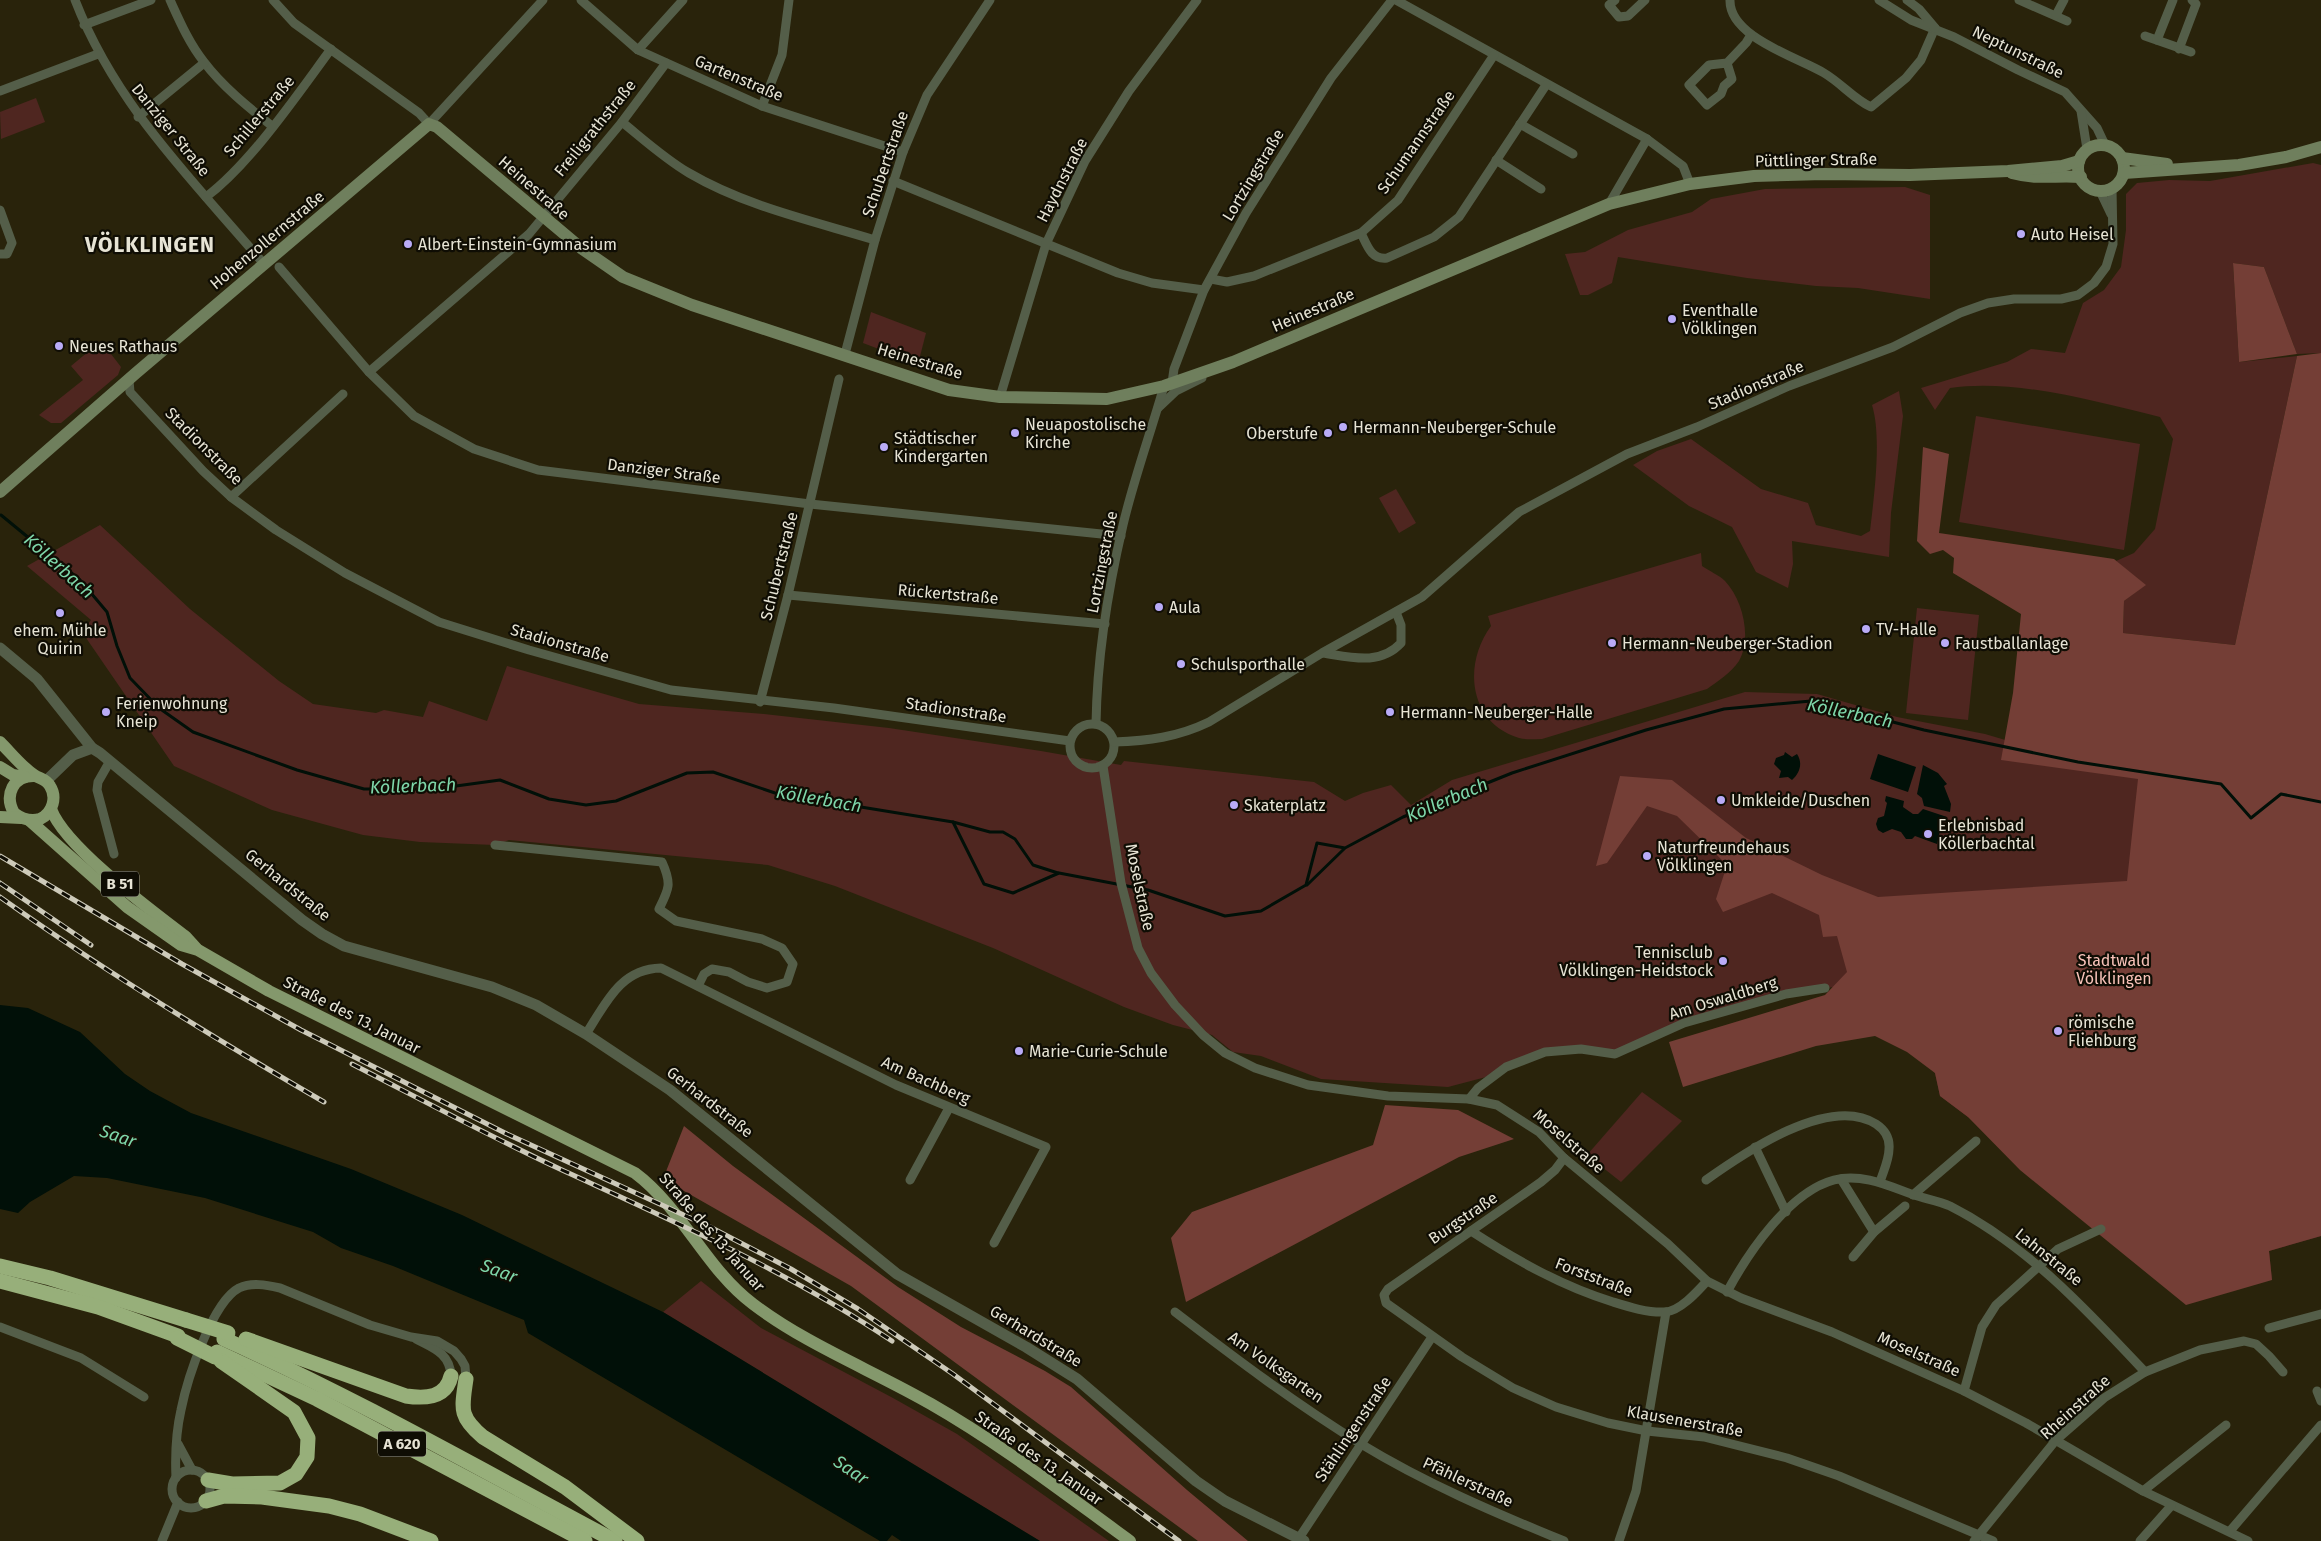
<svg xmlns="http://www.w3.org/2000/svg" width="2321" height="1541" font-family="'Fira Sans',sans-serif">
<rect width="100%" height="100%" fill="#29230b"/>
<g fill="#4f2620">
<path d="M36 98 45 122 1 139 0 112Z"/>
<path d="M2313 163 2321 165V353L2297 354 2264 267 2233 263 2239 362 2297 356 2235 645 2123 633 2124 601 2145 585 2116 561 2134 553 2155 529 2173 439 2160 417C2097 402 2014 378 1950 388L1935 410 1921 388 2007 362 2031 349 2065 353 2083 303 2104 290 2121 267 2126 230V194L2137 183 2169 180 2210 181Z"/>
<path d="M1905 187 1930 195V299L1858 288 1816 286 1747 278 1618 257 1612 283 1588 295H1580L1565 254 1585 252 1628 230 1692 212 1711 199 1765 189Z"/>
<path d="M871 312 926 333 918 364 863 343Z"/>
<path d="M101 341 121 367 118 375 61 423H51L39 415 83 380 71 366Z"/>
<path d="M1899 391 1903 416 1891 513 1889 557 1792 541 1793 564 1788 588 1756 572 1732 527 1689 506 1633 465 1657 451 1691 439 1761 489 1808 503 1816 525 1861 536 1870 531C1874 497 1882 437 1872 405Z"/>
<path d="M1976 416 2140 444 2124 550 1959 522Z"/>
<path d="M1396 489 1416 523 1399 533 1379 498Z"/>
<path d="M100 525 190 609 279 681 313 704 376 713 384 710 423 717 429 701 487 721 507 666 639 704 764 714 889 728 1041 751 1121 765 1124 761 1314 782 1345 801 1363 793 1391 785 1411 805 1452 780 1745 692 1817 694 1897 717 1985 734 2046 752 2216 774 2321 1236 2269 1251 2272 1280 1968 1117 1940 1096 1935 1073 1874 981 1786 994 1684 1023 1615 1054 1545 1052 1486 1077 1448 1087 1321 1079 1261 1056 1233 1052 1212 1035 1173 1025 1124 1007 993 948 835 886 768 865 509 840 495 845 420 842 363 835 272 810 174 766 82 632 91 620 27 566Z"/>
<path d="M1701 553 1702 566C1709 571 1719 575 1725 581 1743 600 1752 638 1739 661 1731 673 1718 681 1707 689L1542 739C1535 739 1526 740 1519 738 1468 722 1463 664 1491 626L1488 616Z"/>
<path d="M1917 608 1979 615 1968 720 1906 713Z"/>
<path d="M1642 1092 1682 1121 1621 1182 1587 1155Z"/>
<path d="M701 1281 761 1328 893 1398 957 1434 1109 1541H1040L663 1312Z"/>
</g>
<g fill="#743e36">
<path d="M2233 263 2264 267 2297 354 2239 362Z"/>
<path d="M2321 353V1236L2269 1251 2272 1280 2186 1305 2020 1170 1968 1117 1940 1096 1935 1073 1907 1052 1875 1036 1816 1046 1683 1087 1669 1042 1825 995 1847 972 1837 936 1823 937 1819 915 1772 893 1723 912 1716 899 1727 865 1677 816 1647 806 1607 863 1596 866 1620 776 1672 780 1746 838 1822 875 1878 897 2127 881 2138 779 2001 760 2013 693 2021 614 1953 573 1954 558 1943 550 1930 554 1917 541 1923 447 1949 454 1939 533 2114 559 2146 585 2124 601 2123 633 2235 645 2297 356Z"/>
<path d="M1385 1105 1458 1110 1514 1139 1459 1157 1186 1302 1171 1238 1192 1212 1373 1145Z"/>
<path d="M684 1126 733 1166 898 1287 961 1327 1045 1371 1071 1387 1187 1490 1248 1541H1198L851 1286 663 1179Z"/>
</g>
<g fill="#011008">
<path d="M1785 752 1792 757 1797 754C1803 763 1800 773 1792 780L1788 777 1779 778 1781 771 1774 764 1776 758 1784 755Z"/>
<path d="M1878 754 1916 767 1908 792 1870 779Z"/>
<path d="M1923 765 1938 773 1947 784 1944 786 1951 804 1950 812 1924 806 1922 798 1917 794Z"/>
<path d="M1886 796 1904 801 1903 807 1913 814H1918L1923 809 1947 817 1946 821H1942L1937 844 1915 836 1912 839H1906L1901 832 1892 829 1883 833 1878 830 1876 824 1878 818 1884 816 1887 803 1885 801Z"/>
<path d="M0 1005 28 1008 80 1032 125 1074 150 1091 191 1113 351 1169 462 1215 663 1312 1040 1541H901L892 1535 887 1541H880L528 1333 524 1320 393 1266 341 1248 313 1232 205 1198 107 1178 74 1176 30 1202 18 1213 0 1209Z"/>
</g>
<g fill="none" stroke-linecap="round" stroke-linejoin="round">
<g stroke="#011008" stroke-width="3">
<path d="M1 515 80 580 107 612 117 646 130 678 159 708 193 732 297 770 364 789H434L500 780 549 799 586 805 616 801 687 773 713 772 775 793 953 822 984 884 1013 893 1059 873 1148 890 1225 916 1261 911 1306 885 1317 843 1345 848 1403 817 1512 773 1646 730 1724 709 1811 701 1924 730 2078 762 2221 784 2251 818 2281 794 2321 802"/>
<path d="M953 822 990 832H1003L1015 839 1033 865 1058 873"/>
<path d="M1307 885 1344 849"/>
</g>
<g stroke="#545e49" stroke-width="9">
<path d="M75 0C116 106 192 179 264 264"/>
<path d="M170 0C180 22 189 43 204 62 222 86 248 107 272 126"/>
<path d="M273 0 294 23 419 113 429 124 543 0"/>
<path d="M581 0 638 50 762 106 903 152"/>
<path d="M1396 0 1647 139 1683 166 1690 184"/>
<path d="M1615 0 1609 5 1619 17 1628 16 1645 0"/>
<path d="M1730 0C1729 37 1797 57 1824 73 1841 83 1854 99 1871 107L1906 78 1921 60 1935 28"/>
<path d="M1879 0 1911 20 1954 37 2018 70 2065 92 2097 128 2105 145"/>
<path d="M1907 0 1919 9 1935 28"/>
<path d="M2019 0 2067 21"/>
<path d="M2056 15 2064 0"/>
<path d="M84 25 151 0"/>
<path d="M2145 36 2191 52"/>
<path d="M2157 40 2173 0"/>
<path d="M2179 49 2196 4 2192 0"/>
<path d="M638 50 683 0"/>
<path d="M1727 63 1732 79 1724 86 1721 94 1707 105 1689 85 1709 65 1727 63 1746 43 1751 35"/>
<path d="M0 91 98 54"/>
<path d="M762 106 782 55 789 0"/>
<path d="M2081 111 2087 149"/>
<path d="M138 117 204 63"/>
<path d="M622 122C643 139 665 159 689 173 745 206 813 221 875 240"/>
<path d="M1520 124 1573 154"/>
<path d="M1496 160 1541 189"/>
<path d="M893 181 1118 273 1152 283 1204 290"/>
<path d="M2100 191 2111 214"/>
<path d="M206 197C251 163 297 95 331 49"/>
<path d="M1609 204 1647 139"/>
<path d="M0 210 12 243 7 254H0"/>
<path d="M1361 233C1367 245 1371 260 1387 258L1434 237 1459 217 1546 85"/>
<path d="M279 267 369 372 414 416 474 449 538 470 810 504 1121 536"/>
<path d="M1211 279 1227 282 1254 276 1361 233 1398 200 1494 55"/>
<path d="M845 354 875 240 903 152 927 95 990 0"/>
<path d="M369 372 529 234 622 122 666 63"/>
<path d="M129 380 130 392 203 471 231 497 276 530 345 573 439 622 529 650 671 690 834 708 1070 741"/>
<path d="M1172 383 1174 369 1204 290 1246 213 1331 78 1392 0"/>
<path d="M1000 397 1046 244 1085 161 1129 91 1197 0"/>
<path d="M1158 408 1176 391 1202 378"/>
<path d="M231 497 343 394"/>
<path d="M788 595 1105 624"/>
<path d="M1323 653C1350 657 1380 666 1401 643V625L1396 612"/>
<path d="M760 702 788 595 839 379"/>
<path d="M1096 724C1097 658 1108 589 1123 525 1134 478 1151 432 1164 386"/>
<circle cx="1092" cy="746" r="22"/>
<path d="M1114 742C1148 741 1178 737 1209 722L1322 653 1422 597 1519 512 1627 454 1697 427 1789 386 1893 347 1960 313 1988 303 2014 299H2061L2078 295 2094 283 2106 267 2113 244 2112 188"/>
<path d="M110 761 98 782 97 790 114 854"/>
<path d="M1103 766 1121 883 1138 948 1151 973 1175 1005 1203 1035 1225 1053 1255 1068 1308 1085 1388 1096 1469 1099 1497 1105 1539 1132 1564 1158 1668 1244 1707 1281 1741 1298 1832 1332 1964 1391 2026 1423 2143 1491 2248 1541"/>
<path d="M495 845 662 862C672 884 669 889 659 909L676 921 762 939 782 948 793 964 787 982 767 988 748 982 729 972 712 969 704 974 698 986"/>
<path d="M586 1034C606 1003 620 969 661 968L896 1085 1046 1147 994 1243"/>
<path d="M1469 1099 1478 1088 1506 1067 1545 1052 1581 1049 1615 1054 1684 1023 1786 994 1825 988"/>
<path d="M1755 1147 1786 1212"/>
<path d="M1564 1158 1555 1170 1541 1182 1388 1289 1384 1295 1386 1303 1462 1357 1513 1388 1556 1407 1608 1423 1647 1431 1704 1437 1787 1458 1839 1476 1993 1541"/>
<path d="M1841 1179 1874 1232"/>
<path d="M910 1180 949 1108"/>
<path d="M1706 1180C1744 1153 1829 1094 1876 1124 1885 1130 1890 1138 1889 1149 1889 1160 1883 1172 1880 1182"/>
<path d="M1913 1195 1976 1141"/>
<path d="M1471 1231C1516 1260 1561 1286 1613 1302 1629 1307 1648 1313 1665 1312 1680 1311 1697 1292 1707 1281"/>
<path d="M1853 1257 1874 1232 1905 1206"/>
<path d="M1727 1292C1748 1253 1789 1192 1834 1180 1862 1173 1889 1186 1914 1195 1926 1199 1939 1201 1950 1206 2027 1245 2087 1310 2145 1372"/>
<path d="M1175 1312C1235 1358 1296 1404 1361 1444 1425 1483 1495 1513 1564 1541"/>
<path d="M0 1327 81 1358 144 1397"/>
<path d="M2269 1328 2321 1314"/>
<path d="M416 1339C433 1348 450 1353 451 1376"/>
<path d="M1964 1391 1982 1327 1996 1305 2058 1249 2101 1229"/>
<path d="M2317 1391 2321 1401"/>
<path d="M178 1444 192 1470"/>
<circle cx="191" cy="1489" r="19"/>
<path d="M176 1478C175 1456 176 1432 181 1410 187 1380 212 1302 239 1288 252 1282 266 1285 280 1288L370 1325 411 1337 437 1341 454 1351 461 1359 465 1366 466 1379"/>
<path d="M2143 1491 2226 1425"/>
<path d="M2230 1531 2321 1425"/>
<path d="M1299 1538 1432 1337"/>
<path d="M162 1541 178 1502"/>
<path d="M1619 1541 1636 1491 1666 1312"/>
<path d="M1974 1541 2056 1440 2104 1398 2145 1372 2200 1350 2244 1341 2256 1344 2269 1356 2283 1372"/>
<path d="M2140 1541 2171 1506"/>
</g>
<g stroke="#545e49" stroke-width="11">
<path d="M0 648 37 679 92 748 100 753 302 920 322 934 344 946 492 987 536 1005 586 1034 670 1090 897 1274 1026 1347 1077 1379 1196 1481 1225 1501 1304 1541"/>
<path d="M46 781 73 755 92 748"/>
</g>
<g stroke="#6f7f5d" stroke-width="12">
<circle cx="2101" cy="168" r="23"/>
<path d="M2122 158 2167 164"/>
<path d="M2012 173C2037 180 2056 175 2081 177"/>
<path d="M2124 173 2239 165 2286 157 2321 147"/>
<path d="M0 492 136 373 429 124 437 127 581 248 623 277 692 305 949 390 1000 397 1107 399 1164 386 1233 362 1609 204 1690 184 1754 176 1824 174 1910 175 2008 171 2062 166 2079 161"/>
</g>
<g stroke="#84986c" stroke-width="12">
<path d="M0 742C11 753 21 766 34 775 40 779 46 779 50 786 57 797 53 813 40 819 30 822 22 819 14 813 4 795 13 775 35 776"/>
<path d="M0 767 13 775 25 777"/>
<path d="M51 809C65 847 152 911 186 937L196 948"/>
<path d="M0 817 21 818"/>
<path d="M29 820 127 907 181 945 198 950 269 991 635 1173C682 1208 706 1269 753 1304 807 1345 872 1370 931 1404 1001 1444 1065 1494 1130 1541"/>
</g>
<g stroke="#97af7a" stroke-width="15">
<path d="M0 1266 50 1278 186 1320"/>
<path d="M0 1281 98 1307 178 1336"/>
<path d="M224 1339C358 1399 485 1472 615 1541"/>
<path d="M246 1339 406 1396C426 1399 446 1398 451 1376"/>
<path d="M217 1352 317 1399 585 1541"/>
<path d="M466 1379C462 1408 458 1416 483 1437L565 1487 637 1541"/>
<path d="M208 1480 232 1484 280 1483 296 1474 307 1457 308 1438 294 1412 221 1361"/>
<path d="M206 1501 224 1496 262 1497 329 1506 360 1514 431 1541"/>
</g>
<g stroke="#cdcaba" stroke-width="5">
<g id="rail">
<path d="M0 856 182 964 301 1030 507 1134 710 1227 791 1269 858 1309 953 1374 1179 1541"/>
<path d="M0 883 91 945"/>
<path d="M0 897C104 971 214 1038 324 1102"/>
<path d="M352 1064C422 1100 491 1137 562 1170 675 1222 789 1272 892 1341"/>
</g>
</g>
<use href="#rail" stroke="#0f0d04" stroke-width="3" stroke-dasharray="9" stroke-linecap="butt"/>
<g stroke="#97af7a" stroke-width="15">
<path d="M186 1320 228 1333"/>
<path d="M177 1338 215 1357"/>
</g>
</g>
<g fill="#b9abf7" stroke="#0f0d04" stroke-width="2">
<circle cx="2021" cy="234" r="5"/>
<circle cx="408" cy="244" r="5"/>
<circle cx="1672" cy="319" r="5"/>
<circle cx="59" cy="346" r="5"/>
<circle cx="1343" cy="427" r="5"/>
<circle cx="1015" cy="433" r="5"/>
<circle cx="1328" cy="433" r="5"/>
<circle cx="884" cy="447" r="5"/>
<circle cx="1159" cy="607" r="5"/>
<circle cx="60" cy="613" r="5"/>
<circle cx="1866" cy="629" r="5"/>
<circle cx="1612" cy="643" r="5"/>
<circle cx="1945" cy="643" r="5"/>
<circle cx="1181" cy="664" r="5"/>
<circle cx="106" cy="712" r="5"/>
<circle cx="1390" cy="712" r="5"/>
<circle cx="1721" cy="800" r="5"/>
<circle cx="1234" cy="805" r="5"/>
<circle cx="1928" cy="834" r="5"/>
<circle cx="1647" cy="856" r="5"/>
<circle cx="1723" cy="961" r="5"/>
<circle cx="2058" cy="1031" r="5"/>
<circle cx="1019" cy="1051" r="5"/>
</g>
<g text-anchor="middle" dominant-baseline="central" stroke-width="4.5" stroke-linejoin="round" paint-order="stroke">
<g fill="#0f0d04" stroke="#a6a496" stroke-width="1">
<rect x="101" y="871.5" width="38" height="25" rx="4"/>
<rect x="378" y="1431.5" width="48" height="25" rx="4"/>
</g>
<g font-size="15" font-weight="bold" fill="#e7e4d5">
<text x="120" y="884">B 51</text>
<text x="402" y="1444">A 620</text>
</g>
<g font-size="16" fill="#e7e4d5" stroke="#0f0d04">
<text transform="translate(2018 52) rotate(26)">Neptunstraße</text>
<text transform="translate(739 78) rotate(23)">Gartenstraße</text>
<text transform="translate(259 116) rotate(-50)">Schillerstraße</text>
<text transform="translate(595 128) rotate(-51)">Freiligrathstraße</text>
<text transform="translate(171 130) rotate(51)">Danziger Straße</text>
<text transform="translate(1416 142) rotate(-55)">Schumannstraße</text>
<text transform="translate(1816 160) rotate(-1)">Püttlinger Straße</text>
<text transform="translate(885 164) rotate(-71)">Schubertstraße</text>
<text transform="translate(1253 175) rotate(-59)">Lortzingstraße</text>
<text transform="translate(1062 180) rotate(-63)">Haydnstraße</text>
<text transform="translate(534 188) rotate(41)">Heinestraße</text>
<text transform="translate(267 240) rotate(-40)">Hohenzollernstraße</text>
<text transform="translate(1313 310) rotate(-23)">Heinestraße</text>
<text transform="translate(920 361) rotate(17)">Heinestraße</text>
<text transform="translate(1756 385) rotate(-23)">Stadionstraße</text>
<text transform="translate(204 446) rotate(45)">Stadionstraße</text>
<text transform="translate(664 471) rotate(7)">Danziger Straße</text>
<text transform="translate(1102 562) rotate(-79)">Lortzingstraße</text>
<text transform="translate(779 566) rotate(-76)">Schubertstraße</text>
<text transform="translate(948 594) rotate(5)">Rückertstraße</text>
<text transform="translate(560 643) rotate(16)">Stadionstraße</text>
<text transform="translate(956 710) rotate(8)">Stadionstraße</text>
<text transform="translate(288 885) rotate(39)">Gerhardstraße</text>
<text transform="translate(1140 887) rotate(78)">Moselstraße</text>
<text transform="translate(1723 998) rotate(-17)">Am Oswaldberg</text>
<text transform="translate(352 1015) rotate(27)">Straße des 13. Januar</text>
<text transform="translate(926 1080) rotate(24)">Am Bachberg</text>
<text transform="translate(710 1102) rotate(38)">Gerhardstraße</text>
<text transform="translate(1569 1141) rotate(41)">Moselstraße</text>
<text transform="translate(1463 1218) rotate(-34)">Burgstraße</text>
<text transform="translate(712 1232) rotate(49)">Straße des 13. Januar</text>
<text transform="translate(2049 1257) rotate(39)">Lahnstraße</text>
<text transform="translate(1594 1277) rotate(21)">Forststraße</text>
<text transform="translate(1036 1336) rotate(31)">Gerhardstraße</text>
<text transform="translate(1919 1354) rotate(24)">Moselstraße</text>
<text transform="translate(1276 1367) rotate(35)">Am Volksgarten</text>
<text transform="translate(2075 1407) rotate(-42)">Rheinstraße</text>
<text transform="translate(1685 1421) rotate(10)">Klausenerstraße</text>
<text transform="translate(1353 1429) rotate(-56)">Stählingenstraße</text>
<text transform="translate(1039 1458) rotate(35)">Straße des 13. Januar</text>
<text transform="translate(1468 1482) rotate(25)">Pfählerstraße</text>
</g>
<g font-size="16" fill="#e7e4d5" stroke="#0f0d04" text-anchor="start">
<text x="2031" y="234">Auto Heisel</text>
<text x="418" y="244">Albert-Einstein-Gymnasium</text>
<text x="1682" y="310">Eventhalle<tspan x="1682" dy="18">Völklingen</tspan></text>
<text x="69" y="346">Neues Rathaus</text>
<text x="1025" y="424">Neuapostolische<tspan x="1025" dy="18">Kirche</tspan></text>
<text x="1353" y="427">Hermann-Neuberger-Schule</text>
<text x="1318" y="433" text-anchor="end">Oberstufe</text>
<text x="894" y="438">Städtischer<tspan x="894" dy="18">Kindergarten</tspan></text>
<text x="1169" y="607">Aula</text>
<text x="1876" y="629">TV-Halle</text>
<text x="60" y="630" text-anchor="middle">ehem. Mühle<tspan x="60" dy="18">Quirin</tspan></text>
<text x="1622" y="643">Hermann-Neuberger-Stadion</text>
<text x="1955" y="643">Faustballanlage</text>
<text x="1191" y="664">Schulsporthalle</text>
<text x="116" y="703">Ferienwohnung<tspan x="116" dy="18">Kneip</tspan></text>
<text x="1400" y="712">Hermann-Neuberger-Halle</text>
<text x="1731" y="800">Umkleide/Duschen</text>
<text x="1244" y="805">Skaterplatz</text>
<text x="1938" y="825">Erlebnisbad<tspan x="1938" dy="18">Köllerbachtal</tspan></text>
<text x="1657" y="847">Naturfreundehaus<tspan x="1657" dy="18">Völklingen</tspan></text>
<text x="1713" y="952" text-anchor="end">Tennisclub<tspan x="1713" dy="18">Völklingen-Heidstock</tspan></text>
<text x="2068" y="1022">römische<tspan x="2068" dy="18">Fliehburg</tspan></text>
<text x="1029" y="1051">Marie-Curie-Schule</text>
</g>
<g font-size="16" fill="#f9c3b9" stroke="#0f0d04">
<text x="2114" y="960">Stadtwald<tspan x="2114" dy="18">Völklingen</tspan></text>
</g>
<g font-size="18" font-style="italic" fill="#7ed6a9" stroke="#0f0d04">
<text transform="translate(59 566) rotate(42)">Köllerbach</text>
<text transform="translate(1850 713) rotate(12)">Köllerbach</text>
<text transform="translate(413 786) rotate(-2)">Köllerbach</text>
<text transform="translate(819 799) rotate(10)">Köllerbach</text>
<text transform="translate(1447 800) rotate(-23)">Köllerbach</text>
<text transform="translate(118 1136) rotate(19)">Saar</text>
<text transform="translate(499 1271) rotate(21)">Saar</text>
<text transform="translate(851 1470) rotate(34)">Saar</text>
</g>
<g font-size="21" font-weight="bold" letter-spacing="1" fill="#e7e4d5" stroke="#0f0d04">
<text x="150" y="245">VÖLKLINGEN</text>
</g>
</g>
</svg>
